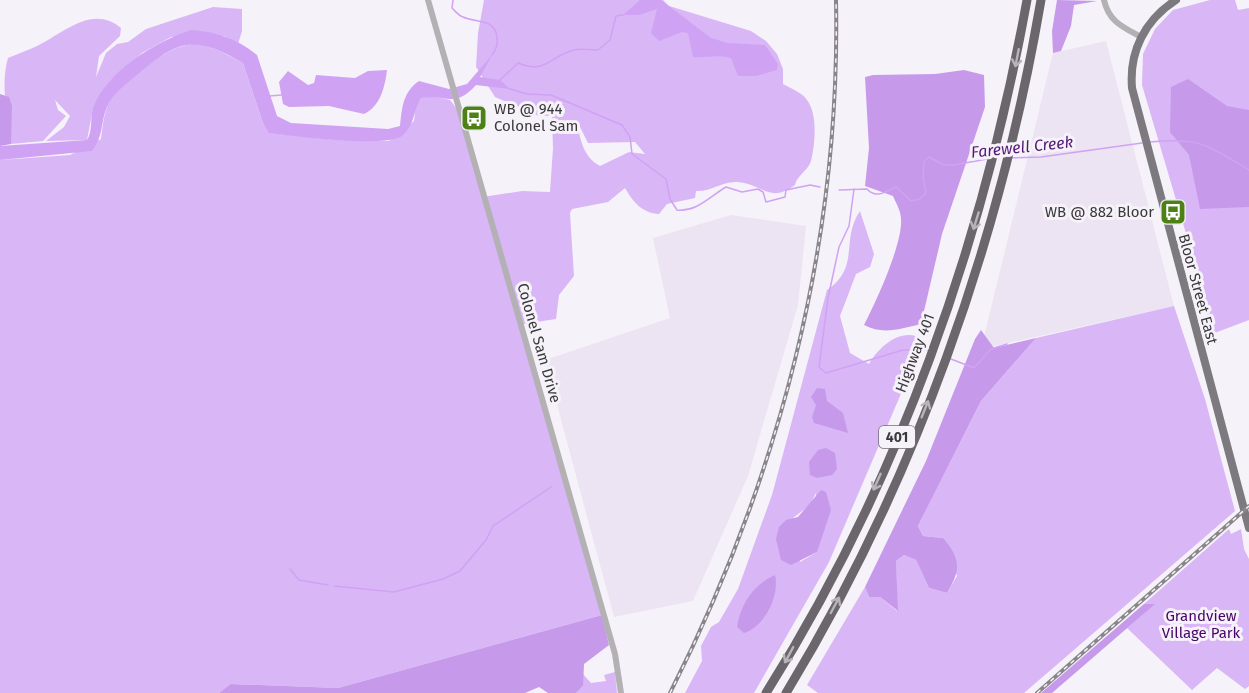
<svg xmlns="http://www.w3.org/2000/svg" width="1249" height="693" font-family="'Fira Sans',sans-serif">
<rect width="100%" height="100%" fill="#f6f2f9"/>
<g fill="#ece4f2">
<path d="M1106 41 1174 306 981 349 1053 53Z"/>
<path d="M731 215 806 226 798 305 748 476 693 601 614 617 545 360 670 318 653 238Z"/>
</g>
<g fill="#d9b6f6" fill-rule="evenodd">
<path d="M484 0H663L669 6 751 31 766 41 777 54 783 69V84C790 88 803 93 807 100 818 114 815 145 811 161 808 171 797 175 795 185 769 204 764 184 737 182 722 181 711 192 696 191L695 198 667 204 659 214C642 213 633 202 625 188L608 202 572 209 570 213 574 276 559 295 556 319 523 324 602 615 338 688 232 684 219 693H0V160L70 155 101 139C103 124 104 107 114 95 130 75 173 41 200 44 214 47 230 56 243 63L263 123 270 133 335 140 389 141 414 121 416 105 421 98 432 96 450 100 460 113 483 197 522 191 550 192 553 148 552 116H539L495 97 476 67 478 33ZM578 123 588 143 635 142 645 154 629 152 600 166C584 158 579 138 578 123Z"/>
<path d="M1210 0H1235L1238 10 1249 8V320L1212 334 1190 247 1142 85 1143 54 1155 29 1173 10Z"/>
<path d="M213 7 242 9V31L238 44 224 36 171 37 142 53 106 86 93 109 87 140 46 141 64 127 70 116 55 100 58 110 66 116 43 141 11 144C8 113 0 86 8 58 17 54 26 51 35 47 61 35 92 3 121 28L120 36 99 56 96 77 106 53 117 44 128 42 146 29Z"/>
<path d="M860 211 874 254 870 267 856 274 840 316 850 353 869 364C879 346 903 325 924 340L829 562 754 693H685L702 661 701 646 711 627 719 622 738 589 772 495 827 290C861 267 840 240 860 211ZM816 493 817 552 800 562 793 518 810 505Z"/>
<path d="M1174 306 1205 399 1235 511 1024 693H818L807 685 865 587 869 597H880L897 611 896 561 904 555 916 560 929 588 947 593 957 576 943 538 923 536 918 526 981 401 1036 338Z"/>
<path d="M1229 529 1231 534 1241 529 1244 549 1249 559V686L1245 689 1217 668 1192 690 1127 628 1154 604H1144Z"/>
<path d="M615 672 617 693H576L583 686 582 673 591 683 606 681 604 675Z"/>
</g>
<g fill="#c799eb">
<path d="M1057 0 1097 1 1074 5 1071 26 1061 51 1053 53 1052 31Z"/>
<path d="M964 70 984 75 985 107 942 234 921 324C900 329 883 335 864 325 876 302 903 243 901 219 901 211 896 203 893 196L865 186 869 148 865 77 873 75 935 74Z"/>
<path d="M1188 79 1227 106 1249 110V207L1200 209 1189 155 1170 132 1171 87Z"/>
<path d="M0 94 9 97 12 106 11 144 0 146Z"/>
<path d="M981 330 994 348 1036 338 981 401 918 526 923 536 943 538C961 559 961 570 947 593L929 588 916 560 904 555 896 561 898 611 880 597H869L865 587 926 461 975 339Z"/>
<path d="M817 388 825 389 827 401 843 413 848 433 814 423 812 417 816 405 811 397Z"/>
<path d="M826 448 835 453 837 469 832 475 817 478 810 475 809 462 818 450Z"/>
<path d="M821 490 826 492 831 510 817 552 791 565 781 560 776 539 779 527 786 520 798 517Z"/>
<path d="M775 575C780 596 764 627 744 633L737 627C741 603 753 585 775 575Z"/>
<path d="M1144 604H1155L1052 693H1041Z"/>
<path d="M602 615 609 645 584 664 583 686 576 693H548L539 687 525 693H219L231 684 338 688Z"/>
</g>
<g fill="#d0a2f4">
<path d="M640 0H661L711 38 728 43 765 45 778 64 777 70 756 76H738L731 58C717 54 707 58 693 57L688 33 682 32 659 41 651 33 657 9 639 15H623Z"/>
<path d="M191 30C214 31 238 39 257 55L277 116 291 123 388 129 400 126C402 107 403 92 419 81L449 89 467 84 492 55 480 77 500 80 510 89 476 85C454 109 448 94 421 98 413 111 415 124 403 135 388 149 293 136 269 133L263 123 243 63C195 35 179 39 138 74 126 84 113 93 107 107 100 124 104 135 92 151L0 160V146L87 140C93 131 90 118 93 108 107 71 155 42 191 30Z"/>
<path d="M387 70C385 87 380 107 364 114L329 106 289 107 283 104 279 82 288 71 308 85 314 83 316 75 355 78 368 71Z"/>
</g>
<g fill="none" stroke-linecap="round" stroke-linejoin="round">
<g stroke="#d0a2f4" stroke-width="1.5">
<path d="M453 0 452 8C455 11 459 16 463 17 476 23 496 18 497 38 498 45 496 50 492 55"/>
<path d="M500 80 518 63C546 75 551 55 574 50 580 48 590 50 598 50L610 40 616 16 623 15"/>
<path d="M510 89 527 94 551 95 622 125 630 137 632 154 666 179 670 199 677 210C697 212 709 197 726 187L742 192 758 189 763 192 766 202 785 197 786 190 810 185 820 187"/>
<path d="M269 96 282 95"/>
<path d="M1150 142C1200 137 1207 145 1249 170"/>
<path d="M1010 158 1041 157 1142 143"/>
<path d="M854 189 849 226 839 247 828 298 819 367 826 373 903 350H930"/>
<path d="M839 190 867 189C876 199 885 192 896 187L911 201 920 199 926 193 923 177 924 161 929 157 944 165H954L987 159"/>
<path d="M951 359 974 368 991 349 1007 344"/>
<path d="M290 569 299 580 328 585"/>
<path d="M334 586 394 592 443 579 460 571 486 540 493 526 551 487"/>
</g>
<g stroke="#b3b1b4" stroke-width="6">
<path d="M428 0 615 654 621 693"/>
<path d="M1104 0C1109 22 1123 27 1141 37"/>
</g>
<path stroke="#7d7a7f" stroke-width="8" d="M1176 0C1145 20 1129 51 1132 88L1249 528"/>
<g stroke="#6a666c" stroke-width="9">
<path d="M766 693C898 484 983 243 1027 0"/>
<path d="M786 693C914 483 1000 242 1041 0"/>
</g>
<g stroke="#89868b" stroke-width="4">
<g id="rail">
<path d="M670 693C779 478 841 242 836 0"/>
<path d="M1037 693 1249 506"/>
</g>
</g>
<use href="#rail" stroke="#f6f2f9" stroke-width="1.5" stroke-dasharray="4.5" stroke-linecap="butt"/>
</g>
<defs><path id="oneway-shaft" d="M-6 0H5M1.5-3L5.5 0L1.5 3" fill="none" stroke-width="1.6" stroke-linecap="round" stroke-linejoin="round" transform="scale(1.5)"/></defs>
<g stroke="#b7b3ba">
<use href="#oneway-shaft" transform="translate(1017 58) rotate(101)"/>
<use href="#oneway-shaft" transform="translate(976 221) rotate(107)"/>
<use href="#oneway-shaft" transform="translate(925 409) rotate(-68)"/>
<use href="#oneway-shaft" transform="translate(877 482) rotate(114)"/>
<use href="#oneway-shaft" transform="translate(835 605) rotate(-62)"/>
<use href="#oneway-shaft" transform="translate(789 655) rotate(118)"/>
</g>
<defs>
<g id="bus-square" transform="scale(1.35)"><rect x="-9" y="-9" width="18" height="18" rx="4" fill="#4d8115" stroke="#f6f2f9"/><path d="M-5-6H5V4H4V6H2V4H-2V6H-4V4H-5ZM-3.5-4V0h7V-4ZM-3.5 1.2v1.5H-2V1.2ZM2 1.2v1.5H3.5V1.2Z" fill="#fff"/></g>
</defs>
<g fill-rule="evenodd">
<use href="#bus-square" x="474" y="118"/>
<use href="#bus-square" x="1173" y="212"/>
</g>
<g text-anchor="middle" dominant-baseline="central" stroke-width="6" stroke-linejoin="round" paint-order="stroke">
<rect fill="#f6f2f9" stroke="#727074" stroke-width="1.5" x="879" y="426" width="36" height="22" rx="4.5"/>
<g font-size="14" font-weight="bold" fill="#3a383b">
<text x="897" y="437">401</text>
</g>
<g font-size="15" fill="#3a383b" stroke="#f6f2f9" text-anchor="start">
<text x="494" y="109">WB @ 944<tspan x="494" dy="17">Colonel Sam</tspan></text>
<text x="1154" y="212" text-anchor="end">WB @ 882 Bloor</text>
</g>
<g font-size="15" fill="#3a383b" stroke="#f6f2f9">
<text transform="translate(1198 289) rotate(75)">Bloor Street East</text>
<text transform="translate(539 343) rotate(74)">Colonel Sam Drive</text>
<text transform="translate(915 353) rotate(-69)">Highway 401</text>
</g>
<g font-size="15" fill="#470369" stroke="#f6f2f9">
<text x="1201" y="616">Grandview<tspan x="1201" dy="17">Village Park</tspan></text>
</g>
<g font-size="16" font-style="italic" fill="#541777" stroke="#f6f2f9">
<text transform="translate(1022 147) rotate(-6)">Farewell Creek</text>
</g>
</g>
</svg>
